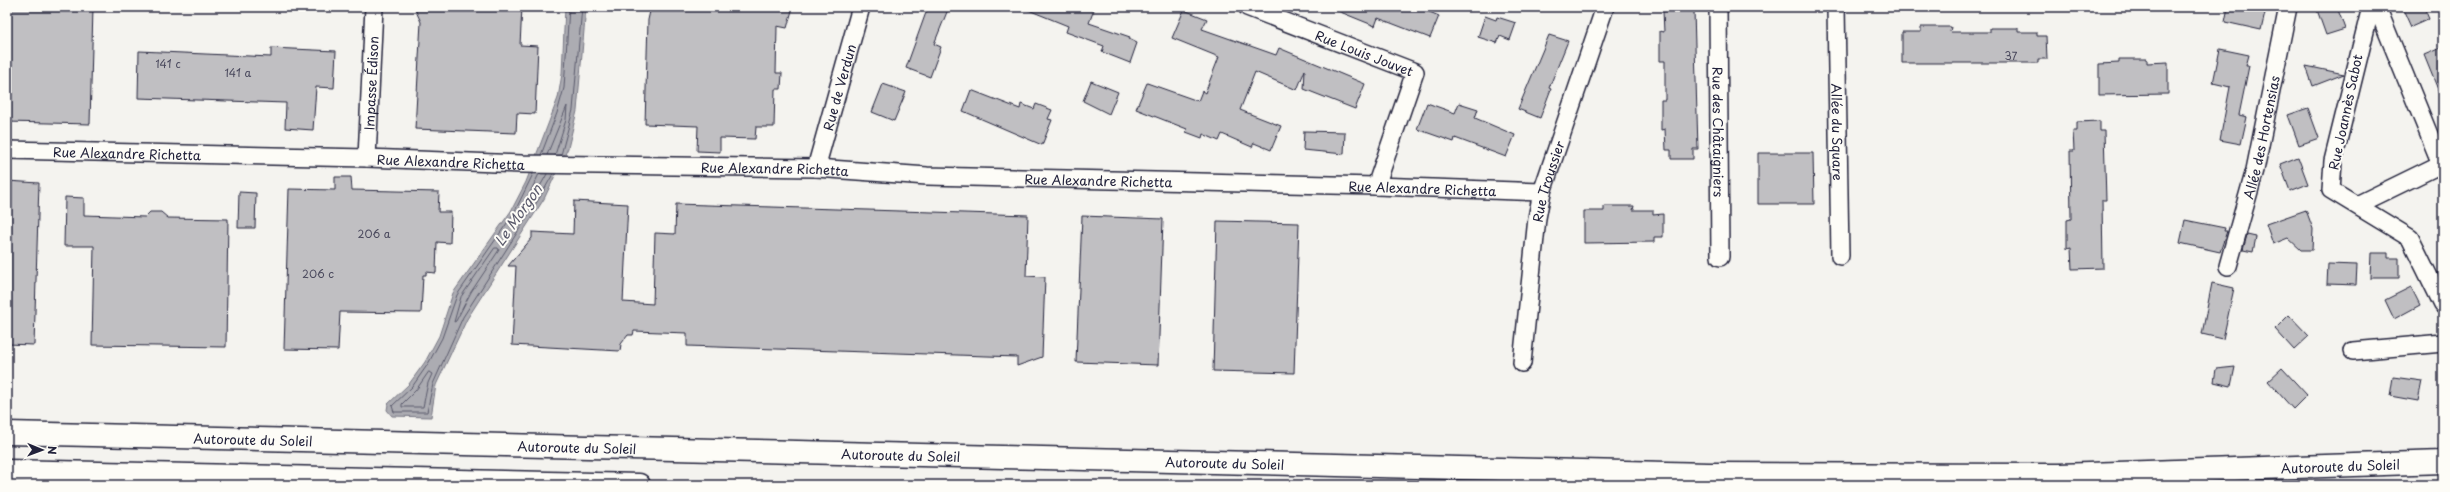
<svg xmlns="http://www.w3.org/2000/svg" width="2450" height="492" font-family="'Playpen Sans',sans-serif">
<rect width="100%" height="100%" fill="#f4f3ef"/>
<filter id="ink" filterUnits="userSpaceOnUse"><feTurbulence type="fractalNoise" baseFrequency=".025" numOctaves="2"/><feDisplacementMap in="SourceGraphic" scale="8" xChannelSelector="R" yChannelSelector="G"/><feConvolveMatrix kernelMatrix="1 2 1 2 8 2 1 2 1" color-interpolation-filters="sRGB"/></filter>
<g filter="url(#ink)">
<path fill="#acacb2" stroke="#757582" d="M565 7H586L577 111 568 148 544 199 467 319 436 385 431 417 392 416 387 410 388 404 409 384 425 362 439 336 453 293 511 211 526 182 558 98 562 74Z"/>
<g fill="none" stroke-linecap="round" stroke-linejoin="round">
<g stroke="#59596b" stroke-width="1">
<path d="M541 155 557 113 564 88 569 7"/>
<path d="M547 155 567 106 566 120 555 155"/>
<path d="M561 155 573 110 582 7"/>
<path d="M533 174 514 213 457 295 442 338 428 364 412 387 392 406 394 412H427L433 384 463 317 540 197 553 174"/>
<path d="M539 174 522 209 523 211 530 204 547 174"/>
<path d="M495 248H498L499 250 471 292 456 321 454 322 461 297Z"/>
<path d="M429 372 432 374 428 383 423 407H402V404L416 390Z"/>
</g>
</g>
<g fill="#c0bfc2" stroke="#22223b">
<path d="M7 7H93L90 124 7 122Z"/>
<path d="M414 7H522L520 45 538 46 535 114 517 113 516 133 415 129 421 22Z"/>
<path d="M651 7H793L787 28 777 26 776 73H782L781 89H775L774 127H756L755 139 720 138V152L697 151 698 126 645 124 648 20Z"/>
<path d="M928 7H949L934 44 941 47 930 77 906 68Z"/>
<path d="M1021 7H1095L1089 23 1130 37 1129 39 1137 43 1130 63 1102 52 1104 46 1066 32 1068 26Z"/>
<path d="M1328 7H1418L1439 16 1430 38 1378 18 1375 26Z"/>
<path d="M2228 7 2266 9 2261 30 2225 22Z"/>
<path d="M2316 7H2337L2345 29 2326 35Z"/>
<path d="M2402 7H2424L2429 19 2411 27Z"/>
<path d="M1184 10 1207 19 1202 29 1276 55 1279 48 1365 84 1355 109 1304 89 1305 70 1297 90 1255 72 1240 110 1281 126 1271 150 1254 143 1252 147 1222 134 1219 141 1203 134 1202 138 1186 132 1187 129 1136 109 1147 83 1198 101 1202 91 1205 93 1219 57 1172 38Z"/>
<path d="M1663 11H1694L1698 149H1693V159H1671V150H1666L1665 129 1661 130V100H1665V61H1660V31L1664 32Z"/>
<path d="M1485 16 1496 20 1497 17 1516 23 1510 40 1500 36 1497 43 1478 37Z"/>
<path d="M1921 27H1951L1950 32H1990V28H2018V32H2037V36H2046L2047 59H2038V63H1902V32H1921Z"/>
<path d="M1549 35 1568 41 1549 88 1551 89 1540 118 1518 109Z"/>
<path d="M2443 47V102L2424 55Z"/>
<path d="M271 48 336 51 334 88 316 87 313 130 285 128 286 103 138 98 139 51 271 57Z"/>
<path d="M2220 49 2249 55 2246 66H2249L2239 115 2247 117 2241 144 2220 140 2230 87 2213 83Z"/>
<path d="M2119 59H2147V63L2168 62V94L2099 95V64L2119 63Z"/>
<path d="M2306 66 2344 74 2313 86Z"/>
<path d="M1091 81 1118 92 1109 114 1083 101Z"/>
<path d="M883 84 906 92 894 121 872 112Z"/>
<path d="M971 90 1020 109 1021 104 1034 109 1036 104 1052 110 1048 119 1052 120 1042 145 963 111Z"/>
<path d="M1427 103 1455 113 1459 103 1478 109 1475 118 1515 135 1506 157 1455 138 1454 142 1417 129Z"/>
<path d="M2308 108 2319 138 2299 145 2288 115Z"/>
<path d="M2100 121V131H2104L2106 200H2102L2103 268 2072 269 2071 248 2067 249V220L2071 219 2070 151H2074L2073 131H2077V122Z"/>
<path d="M1304 131 1345 132 1344 154 1303 150Z"/>
<path d="M1758 153H1813L1814 204H1758Z"/>
<path d="M2298 157 2308 184 2290 191 2280 164Z"/>
<path d="M335 177H351L352 190 439 192 438 212H451L450 243 437 242 436 273 426 272V275H423L421 313 340 312 338 350 284 349 289 189 335 190Z"/>
<path d="M7 181 39 183 34 345 7 344Z"/>
<path d="M239 192 256 193 255 228H238Z"/>
<path d="M65 197 84 198V215L145 217 150 212H161L168 218 228 219 226 347 92 345 94 246H64Z"/>
<path d="M574 201 628 204 623 302 653 304 655 233 675 234 676 204 1028 215 1026 276 1045 277 1042 357 1017 366V357L687 346V333L634 331 633 335H628L621 344 620 351 512 345 516 266H508L532 238V232L573 234Z"/>
<path d="M1604 206H1634L1633 210H1653V215L1663 214V237H1654V242L1584 243V211H1604Z"/>
<path d="M2306 210 2313 229 2312 250H2301L2288 238 2273 244 2266 224Z"/>
<path d="M1082 216 1163 219 1158 365 1076 362Z"/>
<path d="M2185 220 2225 228 2224 231H2227L2220 252 2180 243Z"/>
<path d="M1217 221 1299 223 1294 373 1213 371Z"/>
<path d="M2247 235 2256 237 2253 252 2243 250Z"/>
<path d="M2371 253H2388V258H2399V278H2370Z"/>
<path d="M2328 264 2357 265 2356 285 2327 284Z"/>
<path d="M2212 283 2234 288 2223 339 2202 334Z"/>
<path d="M2411 287 2420 305 2394 319 2385 300Z"/>
<path d="M2289 315 2309 336 2294 350 2275 329Z"/>
<path d="M2235 367 2231 386 2214 382 2216 369Z"/>
<path d="M2282 368 2307 395 2293 409 2268 381Z"/>
<path d="M2393 377 2422 381 2418 401 2390 396Z"/>
</g>
<g fill="none" stroke-linecap="round" stroke-linejoin="round">
<g stroke="#22223b" stroke-width="20">
<g id="minor">
<path id="s1" d="M1247 7 1415 72 1376 186"/>
<path id="s2" d="M1718 7 1720 257"/>
<path id="s3" d="M1836 7 1840 256"/>
<path d="M2371 7 2333 161 2331 190 2410 238 2443 305"/>
<path id="s4" d="M7 150 367 158 522 164 816 168 927 176 1376 186 1542 192"/>
<path id="s5" d="M367 158 374 7"/>
<path id="s6" d="M816 168 861 7"/>
<path d="M2357 205 2441 164 2377 7"/>
<path id="s7" d="M2228 266 2255 170 2288 7"/>
<path d="M2353 351 2443 343"/>
<path id="s8" d="M1522 363 1537 218 1542 192 1605 7"/>
</g>
</g>
<g stroke="#22223b" stroke-width="25">
<g id="motorway">
<path id="s9" d="M7 433 1709 474 2059 475 2443 462"/>
<path d="M7 471 639 485"/>
</g>
</g>
<use href="#minor" stroke="#fdfcf7" stroke-width="17"/>
<use href="#motorway" stroke="#fdfcf7" stroke-width="22"/>
</g>
</g>
<g text-anchor="middle" dominant-baseline="central" stroke-width="4" stroke-linejoin="round" paint-order="stroke">
<g font-size="11" fill="#4a495d">
<text x="2011" y="55">37</text>
<text x="168" y="63">141 c</text>
<text x="238" y="72">141 a</text>
<text x="374" y="233">206 a</text>
<text x="318" y="273">206 c</text>
</g>
<g font-size="13" fill="#22223b" stroke="#fdfcf7">
<text stroke="none"><textPath href="#s1" startOffset="126">Rue Louis Jouvet</textPath></text>
<text stroke="none"><textPath href="#s5" startOffset="75">Impasse Édison</textPath></text>
<text stroke="none"><textPath href="#s6" startOffset="84">Rue de Verdun</textPath></text>
<text transform="translate(2345 112) rotate(-78)">Rue Joannès Sabot</text>
<text stroke="none"><textPath href="#s2" startOffset="125">Rue des Châtaigniers</textPath></text>
<text stroke="none"><textPath href="#s3" startOffset="125">Allée du Square</textPath></text>
<text stroke="none"><textPath href="#s7" startOffset="133">Allée des Hortensias</textPath></text>
<text stroke="none"><textPath href="#s4" startOffset="120">Rue Alexandre Richetta</textPath></text>
<text stroke="none"><textPath href="#s4" startOffset="444">Rue Alexandre Richetta</textPath></text>
<text stroke="none"><textPath href="#s4" startOffset="768">Rue Alexandre Richetta</textPath></text>
<text stroke="none"><textPath href="#s4" startOffset="1092">Rue Alexandre Richetta</textPath></text>
<text stroke="none"><textPath href="#s8" startOffset="184">Rue Troussier</textPath></text>
<text stroke="none"><textPath href="#s4" startOffset="1416">Rue Alexandre Richetta</textPath></text>
<text stroke="none"><textPath href="#s9" startOffset="246">Autoroute du Soleil</textPath></text>
<text stroke="none"><textPath href="#s9" startOffset="570">Autoroute du Soleil</textPath></text>
<text stroke="none"><textPath href="#s9" startOffset="894">Autoroute du Soleil</textPath></text>
<text stroke="none"><textPath href="#s9" startOffset="1218">Autoroute du Soleil</textPath></text>
<text stroke="none"><textPath href="#s9" startOffset="2334">Autoroute du Soleil</textPath></text>
</g>
<g font-size="14" font-style="italic" fill="#59596b" stroke="#fdfcf7">
<text transform="translate(518 215) rotate(-55)">Le Morgon</text>
</g>
</g>
<rect width="2450" height="492" fill="none" stroke="#fdfcf7" stroke-width="24"/>
<rect x="12" y="12" width="2426" height="468" fill="none" stroke="#22223b" stroke-width="1.5" filter="url(#ink)"/>
<g transform="translate(42 450) rotate(91)" stroke="#fdfcf7" stroke-width="3" paint-order="stroke">
<path d="M0-3L7 15L0 10L-7 15Z" fill="#22223b"/>
<text y="-6" font-size="11" font-weight="bold" text-anchor="middle" fill="#22223b">N</text>
</g>
</svg>
